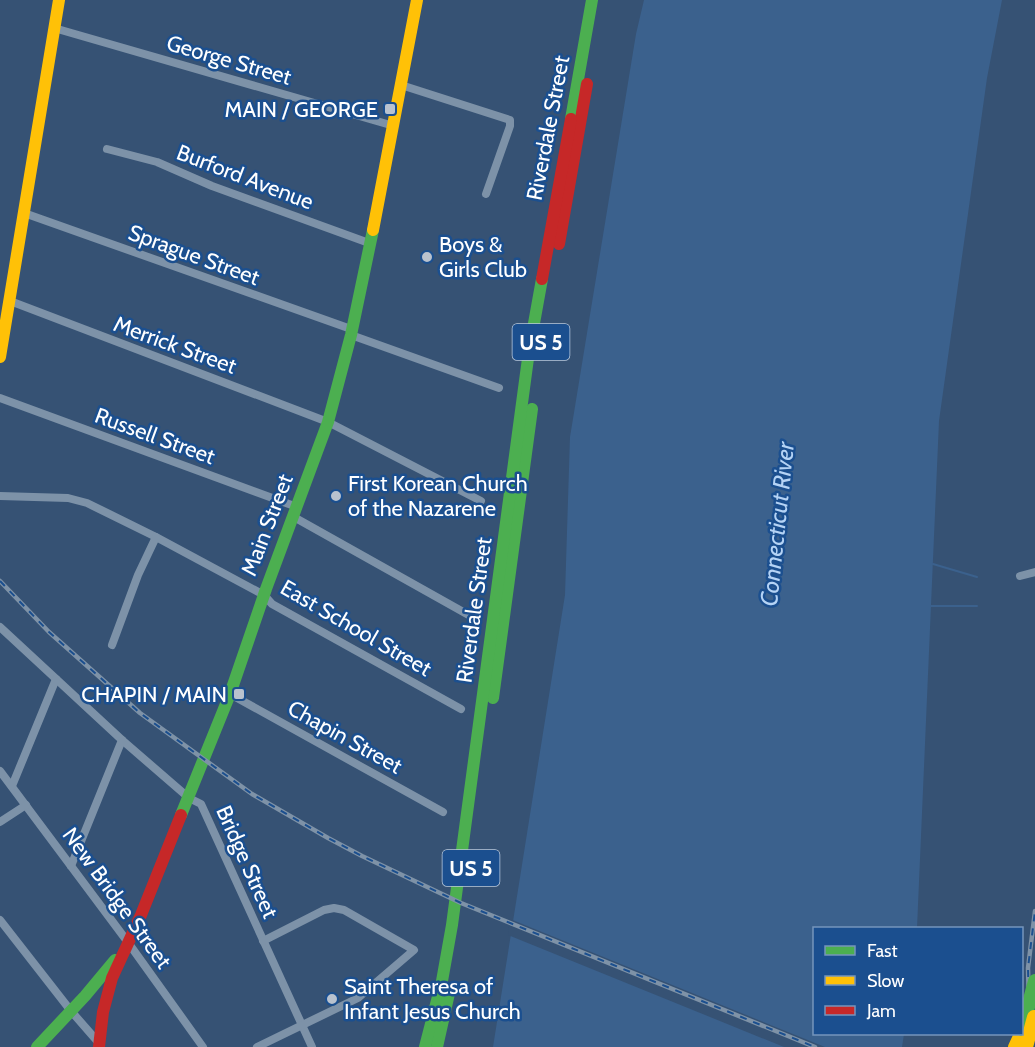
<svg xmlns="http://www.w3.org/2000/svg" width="1035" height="1047" font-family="Cabin,sans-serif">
<rect width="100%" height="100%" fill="#365274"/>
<path fill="#3b618d" d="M644 0H1002L987 78 939 421 917 928H814V1034H904L902 1047H493L565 595 570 437 636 34Z"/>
<path fill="#365274" d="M510 919 825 1047H784L508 935Z"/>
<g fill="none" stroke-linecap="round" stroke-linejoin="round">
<g stroke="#3b618d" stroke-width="2">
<path d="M933 564 977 577"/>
<path d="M931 606H977"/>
</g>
<g stroke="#7d92a8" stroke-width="8">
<path d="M54 28 394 126"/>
<path d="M401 85 510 120V126L486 194"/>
<path d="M107 149 157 162 212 186 369 243"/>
<path d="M24 213 351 329"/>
<path d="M10 301 328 422 481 501"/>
<path d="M351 335 499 388"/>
<path d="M0 398 297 507"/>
<path d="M0 496 68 498 87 503 156 537 264 595 272 604 461 709"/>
<path d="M292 516 474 618"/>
<path d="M1020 576 1035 572"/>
<path d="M0 627 122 740 189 798 201 804 312 1047"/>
<path d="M112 645 138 575 156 537"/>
<path d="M230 694 443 812"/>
<path d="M0 771 127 941 203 1047"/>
<path d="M12 786 56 679"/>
<path d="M0 822 26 805"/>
<path d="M71 866 122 740"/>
<path d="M0 920 71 1011 99 1043"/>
<path d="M257 1047 358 998 414 950 344 910 334 908 324 910 263 941"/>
</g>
<g stroke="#4caf50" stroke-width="12">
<path d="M571 119 592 0"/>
<path d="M493 698 532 409"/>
<path d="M181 815 230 694 266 589 328 422 351 335 373 230"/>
<path d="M37 1047 85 996 115 960"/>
<path d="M425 1047 442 981 452 925 529 351 542 279"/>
<path d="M437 1047 450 989"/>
</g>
<g stroke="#ffc107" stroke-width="12">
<path d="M373 230 417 0"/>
<path d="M0 357 59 0"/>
<path d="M1014 1047 1020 1034"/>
</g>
<g stroke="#c62828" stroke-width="12">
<path d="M559 244 587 84"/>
<path d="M542 279 571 119"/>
<path d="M99 1047 103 1012 112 978 141 915 181 815"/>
</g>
<g stroke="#7e92a7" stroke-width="4.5">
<g id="rail">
<path d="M0 581 49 632 140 713 252 794 328 838 362 856 461 903 815 1047"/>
<path d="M1030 1047 1028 968 1035 911"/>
</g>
</g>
<use href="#rail" stroke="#1b4f8f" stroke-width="2" stroke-dasharray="7" stroke-linecap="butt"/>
<path stroke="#4caf50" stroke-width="14" d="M1022 1029 1035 981"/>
<path stroke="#ffc107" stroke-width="14" d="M1026 1047 1034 1017"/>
</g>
<g fill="#b9c2ce" stroke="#1b4f8f" stroke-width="2">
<rect x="384" y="103" width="12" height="12" rx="3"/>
<circle cx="427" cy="257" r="6"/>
<circle cx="336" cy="496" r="6"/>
<rect x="233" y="688" width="12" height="12" rx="3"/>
<circle cx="332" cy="999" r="6"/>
</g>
<g text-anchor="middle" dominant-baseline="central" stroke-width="5" stroke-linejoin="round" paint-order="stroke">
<g fill="#1b4f8f" stroke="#bbcadd" stroke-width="1.5">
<rect x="512.5" y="324" width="57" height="36" rx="4.5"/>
<rect x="442.5" y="850" width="57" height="36" rx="4.5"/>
</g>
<g font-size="21" font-weight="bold" fill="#fff">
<text x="541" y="342">US 5</text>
<text x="471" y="868">US 5</text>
</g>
<g font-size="22" fill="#fff" stroke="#1b4f8f">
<text transform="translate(229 60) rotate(16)">George Street</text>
<text transform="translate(548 128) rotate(-79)">Riverdale Street</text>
<text transform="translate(245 177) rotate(21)">Burford Avenue</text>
<text transform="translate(194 255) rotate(20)">Sprague Street</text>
<text transform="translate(175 345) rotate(20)">Merrick Street</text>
<text transform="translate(155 436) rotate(20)">Russell Street</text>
<text transform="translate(267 525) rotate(-69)">Main Street</text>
<text transform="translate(474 610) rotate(-82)">Riverdale Street</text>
<text transform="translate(356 628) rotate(30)">East School Street</text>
<text transform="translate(345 737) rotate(29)">Chapin Street</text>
<text transform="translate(247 862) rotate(66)">Bridge Street</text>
<text transform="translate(117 898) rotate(54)">New Bridge Street</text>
</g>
<g font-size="22" fill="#fff" stroke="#1b4f8f" text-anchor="start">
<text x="378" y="109" text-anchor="end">MAIN / GEORGE</text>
<text x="439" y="244">Boys &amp;<tspan x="439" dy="25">Girls Club</tspan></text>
<text x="348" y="483">First Korean Church<tspan x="348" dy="25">of the Nazarene</tspan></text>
<text x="227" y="694" text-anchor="end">CHAPIN / MAIN</text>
<text x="344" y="986">Saint Theresa of<tspan x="344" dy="25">Infant Jesus Church</tspan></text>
</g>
<g font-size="24" font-style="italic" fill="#b5d3f5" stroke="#1b4f8f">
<text transform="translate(777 524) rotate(-84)">Connecticut River</text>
</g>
</g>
<rect x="813" y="927" width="210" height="108" fill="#1b4f8f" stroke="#7695bc" stroke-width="1.5"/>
<rect x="825" y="946" width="30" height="9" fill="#4caf50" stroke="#7695bc" stroke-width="1.5"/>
<text x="867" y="957" font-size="18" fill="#ffffff">Fast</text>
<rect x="825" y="976" width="30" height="9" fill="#ffc107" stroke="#7695bc" stroke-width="1.5"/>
<text x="867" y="987" font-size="18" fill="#ffffff">Slow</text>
<rect x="825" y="1006" width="30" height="9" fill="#c62828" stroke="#7695bc" stroke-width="1.5"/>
<text x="867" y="1017" font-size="18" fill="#ffffff">Jam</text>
</svg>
